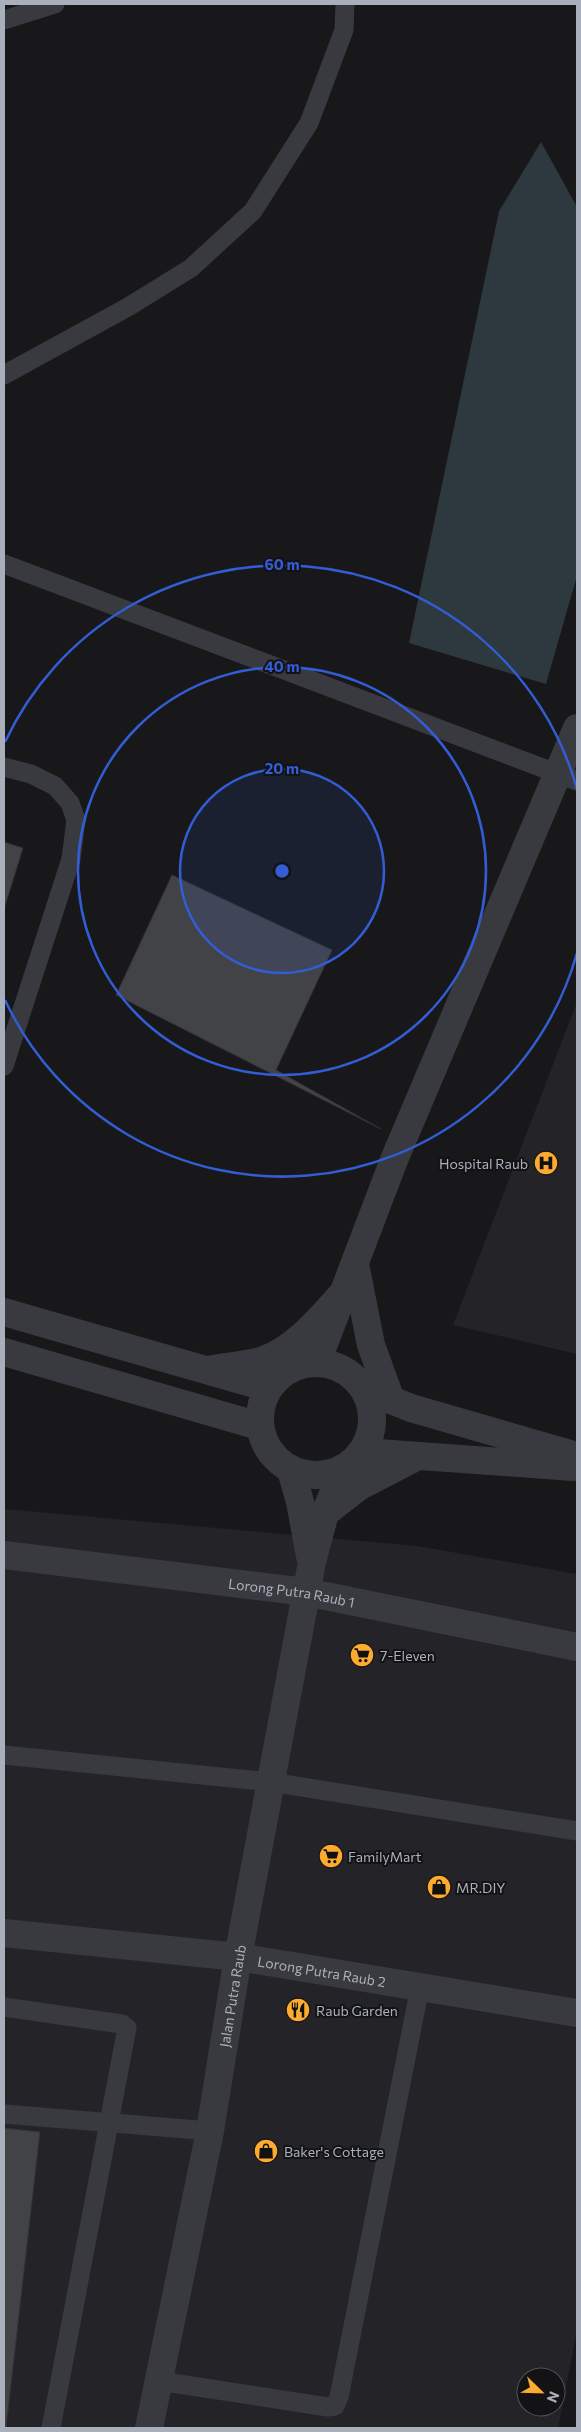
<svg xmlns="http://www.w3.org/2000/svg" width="581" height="2432" font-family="Commissioner,sans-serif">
<rect width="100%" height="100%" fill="#18181a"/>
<g fill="#242428" fill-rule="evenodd">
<path d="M577 1002V1354L453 1325Z"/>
<path d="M4 1509 417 1546 577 1574V2330L558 2428H4ZM526 2377H556V2407H526Z"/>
</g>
<path fill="#2d383f" d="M541 142 577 207V576L546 684 409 643 499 211Z"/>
<g fill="#424347" stroke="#323237">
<path d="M4 842 23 848 4 909Z"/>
<path d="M172 875 332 950 276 1070 381 1129 116 995Z"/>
<path d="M4 2128 40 2132 6 2428H4Z"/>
</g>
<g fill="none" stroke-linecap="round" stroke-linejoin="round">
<g stroke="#393a40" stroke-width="19">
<path d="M4 20 55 4"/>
<path d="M4 375 128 307 191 268 253 211 309 123 344 30 345 4"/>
<path d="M4 564 577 781"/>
<path d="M4 767 31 774 55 786 70 803 76 820 71 859 4 1066"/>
<path d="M4 1755 271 1782 577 1831"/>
<path d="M4 2007 122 2024 127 2028 51 2428"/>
<path d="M4 2114 210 2131"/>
<path d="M159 2381 328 2407 335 2406 339 2397 420 1987"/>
</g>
<g stroke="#393a40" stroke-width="28">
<path d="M317 1362 394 1160 577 728"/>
<path d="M291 1470 300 1502 310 1556"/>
<path id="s1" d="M4 1555 306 1592 577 1647"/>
<path id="s2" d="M4 1933 238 1957 577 2013"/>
<path id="s3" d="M149 2428 210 2131 238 1957 312 1562 325 1513 344 1468"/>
</g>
<g stroke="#393a40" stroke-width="28">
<path d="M355 1264 371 1345 391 1400"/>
<path d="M4 1312 268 1388"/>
<path d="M4 1352 259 1426"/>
<circle cx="316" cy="1419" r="56"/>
<path d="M213 1369C229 1366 248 1365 264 1360 297 1348 321 1317 344 1292"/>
<path d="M364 1389 411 1408 577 1456"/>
<path d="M358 1457 378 1453 573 1467"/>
<path d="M325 1513 360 1486 418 1456"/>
</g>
</g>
<circle cx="282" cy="871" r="102" fill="#325dd4" fill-opacity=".12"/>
<g fill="none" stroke="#325dd4" stroke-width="2.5">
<circle cx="282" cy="871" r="102"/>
<circle cx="282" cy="871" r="204"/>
<path d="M577 953A306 306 0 0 1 5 1000M5 742A306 306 0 0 1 577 789"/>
</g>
<defs>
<g id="hospital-disc" transform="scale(1.25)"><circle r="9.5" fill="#fdab2e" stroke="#131315"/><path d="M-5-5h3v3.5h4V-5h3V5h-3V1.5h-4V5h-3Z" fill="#111"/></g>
<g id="supermarket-disc" transform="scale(1.25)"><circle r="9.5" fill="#fdab2e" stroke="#131315"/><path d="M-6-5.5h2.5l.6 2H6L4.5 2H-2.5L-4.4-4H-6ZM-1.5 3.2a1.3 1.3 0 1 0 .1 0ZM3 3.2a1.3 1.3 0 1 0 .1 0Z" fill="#111"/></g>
<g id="shop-disc" transform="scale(1.25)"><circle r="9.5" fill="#fdab2e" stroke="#131315"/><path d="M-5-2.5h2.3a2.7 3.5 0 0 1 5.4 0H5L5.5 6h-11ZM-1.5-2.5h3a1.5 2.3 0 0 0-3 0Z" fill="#111"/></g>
<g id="restaurant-disc" transform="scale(1.25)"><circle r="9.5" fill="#fdab2e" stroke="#131315"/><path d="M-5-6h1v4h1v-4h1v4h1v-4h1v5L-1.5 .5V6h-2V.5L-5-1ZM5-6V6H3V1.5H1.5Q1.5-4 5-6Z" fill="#111"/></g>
</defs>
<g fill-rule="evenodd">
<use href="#hospital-disc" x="546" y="1163"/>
<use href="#supermarket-disc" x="362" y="1655"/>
<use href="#supermarket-disc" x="331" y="1856"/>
<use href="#shop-disc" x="439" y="1887"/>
<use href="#restaurant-disc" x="298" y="2010"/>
<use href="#shop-disc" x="266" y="2151"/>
</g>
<g text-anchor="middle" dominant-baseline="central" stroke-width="4" stroke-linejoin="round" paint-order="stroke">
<g font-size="14" fill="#aab0bb" stroke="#131315" text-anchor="start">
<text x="528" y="1163" text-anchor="end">Hospital Raub</text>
<text x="380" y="1655">7-Eleven</text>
<text x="348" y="1856">FamilyMart</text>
<text x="456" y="1887">MR.DIY</text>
<text x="316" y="2010">Raub Garden</text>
<text x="284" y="2151">Baker's Cottage</text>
</g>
<g font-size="14" fill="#aab0bb" stroke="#131315">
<text stroke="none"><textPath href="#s1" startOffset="290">Lorong Putra Raub 1</textPath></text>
<text stroke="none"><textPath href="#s2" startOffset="320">Lorong Putra Raub 2</textPath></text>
<text stroke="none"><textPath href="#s3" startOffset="440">Jalan Putra Raub</textPath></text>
</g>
</g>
<circle cx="282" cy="871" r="8" fill="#325dd4" stroke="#131315" stroke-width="2.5"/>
<g font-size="15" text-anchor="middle" font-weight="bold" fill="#325dd4" stroke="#131315" stroke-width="4" stroke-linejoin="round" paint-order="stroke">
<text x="282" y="570">60 m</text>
<text x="282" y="672">40 m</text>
<text x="282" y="774">20 m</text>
</g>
<rect width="581" height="2432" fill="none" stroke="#aab0bb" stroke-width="10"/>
<g transform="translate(541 2392) rotate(113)"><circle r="24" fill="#131315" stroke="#4f5257"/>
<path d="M0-4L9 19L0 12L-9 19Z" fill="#fdab2e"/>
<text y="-8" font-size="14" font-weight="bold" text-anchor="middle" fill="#aab0bb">N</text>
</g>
</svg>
